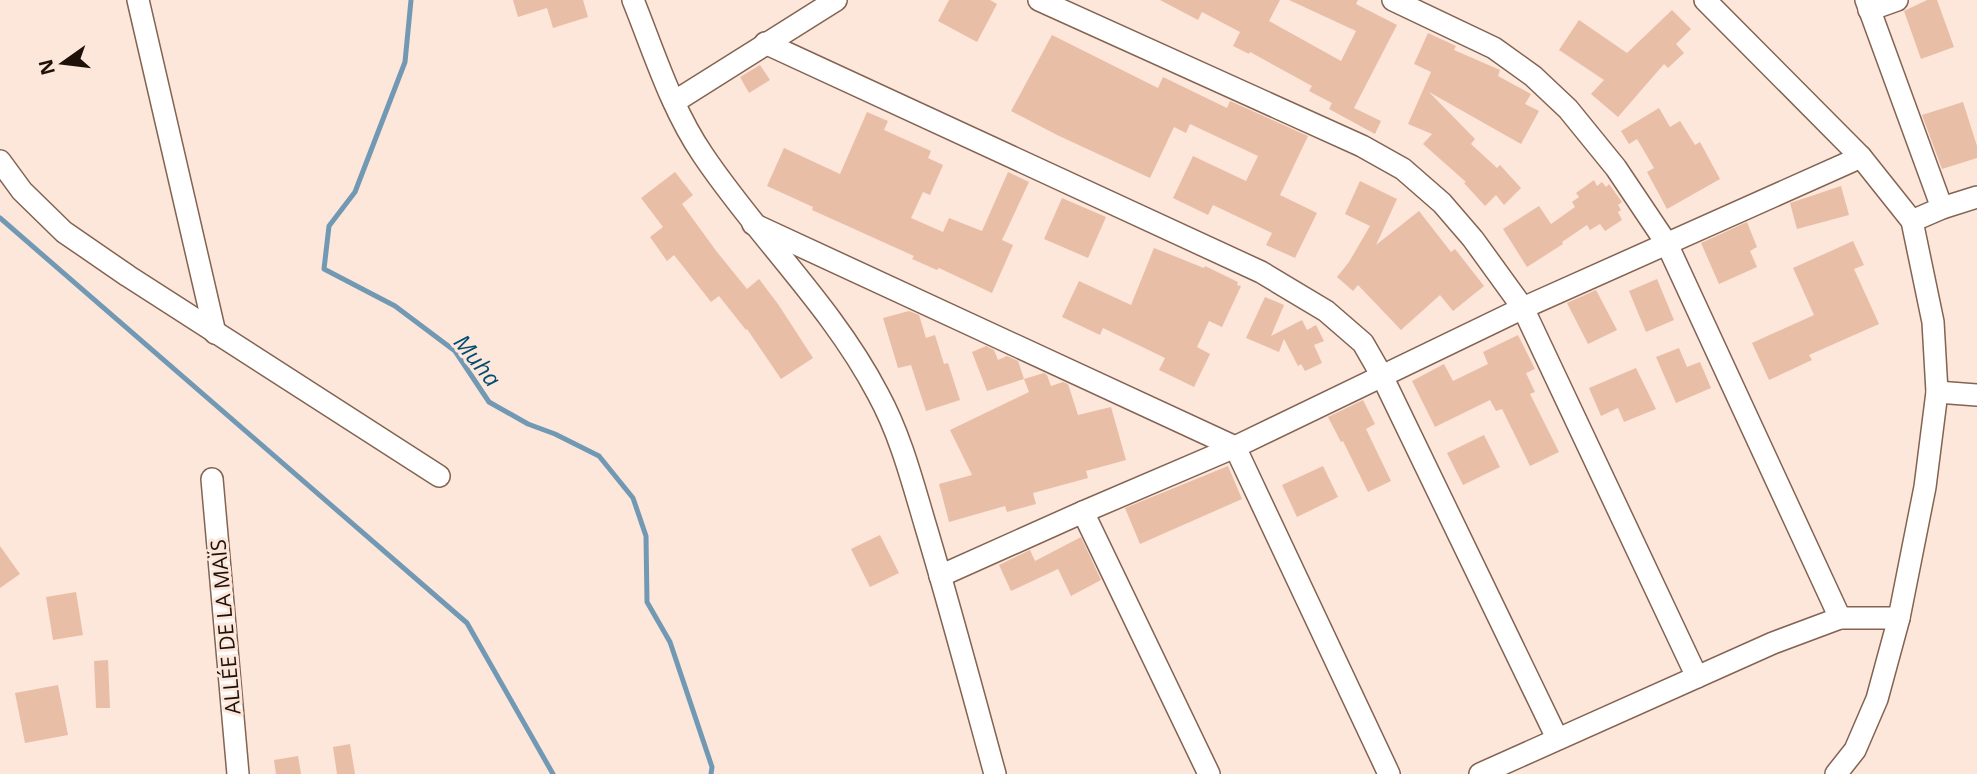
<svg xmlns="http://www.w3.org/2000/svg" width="1977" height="774" font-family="'Open Sans',sans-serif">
<rect width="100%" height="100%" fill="#fde6da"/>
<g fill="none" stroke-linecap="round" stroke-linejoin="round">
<g stroke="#7299b4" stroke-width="5">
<path d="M411 0 405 62 355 192 329 226 324 269 395 306 455 351 489 402 528 424 555 434 599 456 633 498 646 536 647 602 670 642 712 767 711 774"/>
<path d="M0 218 467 623 553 774"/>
</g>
</g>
<g fill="#e9bea7">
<path d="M513 0H583L588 17 553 28 547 8 518 17Z"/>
<path d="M949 0H990L997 4 977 42 938 21Z"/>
<path d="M1160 0H1280L1269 21 1341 61 1356 31 1289 0H1358L1356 4 1397 25 1354 108 1381 121 1375 134 1329 109 1332 103 1309 91 1312 86 1250 52 1249 54 1233 46 1240 32 1202 12 1198 20Z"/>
<path d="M1927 0H1937L1954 47 1921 59 1904 11Z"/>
<path d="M1672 10 1691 29 1676 44 1684 53 1668 68 1664 64 1618 117 1591 94 1604 80 1559 50 1579 20 1627 53Z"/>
<path d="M1428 33 1456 46 1454 50 1500 70 1498 76 1531 94 1525 104 1539 111 1521 144 1429 92 1475 139 1471 144 1497 168 1500 165 1521 188 1504 205 1496 195 1485 206 1464 183 1466 182 1423 144 1432 134 1408 124 1431 72 1414 64Z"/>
<path d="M1052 35 1158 88 1163 77 1227 108 1230 101 1308 136 1280 195 1317 213 1295 258 1266 245 1272 233 1213 205 1208 215 1173 198 1193 156 1246 181 1258 156 1190 124 1186 133 1174 127 1150 178 1057 135 1011 111Z"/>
<path d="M760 65 770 80 749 93 740 77Z"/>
<path d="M1963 102 1977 146V158L1942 169 1922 115Z"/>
<path d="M1659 108 1670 127 1680 121 1695 145 1700 142 1720 179 1667 209 1647 172 1654 168 1637 139 1629 144 1621 131Z"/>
<path d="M867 112 888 121 884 130 931 151 928 158 943 165 930 195 923 192 911 218 943 232 949 218 982 231 1008 172 1029 182 1002 240 1013 245 992 293 939 268 937 270 912 259 914 256 812 210 813 207 767 186 784 148 840 174Z"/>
<path d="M675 172 693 195 682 204 717 252 747 289 759 279 778 304 813 358 781 379 747 329 746 330 719 296 711 302 674 255 667 261 650 237 663 227 641 198Z"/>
<path d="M1594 180 1597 186 1602 182 1606 187 1609 184 1622 202 1618 205 1621 210 1618 212 1622 220 1605 231 1600 224 1590 230 1587 225 1562 242 1563 244 1527 267 1503 229 1539 206 1551 224 1575 207 1572 202 1579 197 1576 193Z"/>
<path d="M1360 181 1397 199 1376 245 1419 211 1451 252 1455 249 1484 286 1453 311 1440 295 1401 330 1358 285 1353 291 1337 277 1349 262 1370 226 1345 214Z"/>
<path d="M1841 186 1849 215 1797 229 1790 203Z"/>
<path d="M1062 198 1106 217 1088 258 1044 239Z"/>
<path d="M1747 222 1757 247 1750 251 1757 267 1719 284 1701 243Z"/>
<path d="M1853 241 1864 265 1854 269 1879 324 1809 355 1812 360 1769 380 1752 343 1814 315 1793 268Z"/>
<path d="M1154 248 1204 268 1205 266 1238 282 1237 285 1241 286 1222 327 1209 321 1197 347 1210 354 1194 387 1159 370 1165 358 1103 328 1100 335 1062 317 1079 281 1131 305Z"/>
<path d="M1657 279 1674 320 1646 332 1629 291Z"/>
<path d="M1596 290 1617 330 1588 344 1567 303Z"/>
<path d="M1265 297 1284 305 1271 336 1302 320 1307 330 1316 325 1324 341 1314 345 1322 363 1305 371 1301 364 1298 366 1284 339 1279 352 1246 338Z"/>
<path d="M909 311 919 315 926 338 935 335 944 364 948 363 960 400 926 411 911 365 898 368 883 318Z"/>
<path d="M1518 335 1535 369 1526 373 1535 392 1530 394 1559 452 1530 466 1502 409 1496 411 1490 400 1435 427 1412 381 1444 364 1453 381 1488 364 1483 352Z"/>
<path d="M986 346 994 350 998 360 1007 356 1018 361 1024 379 987 391 972 352Z"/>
<path d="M1679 348 1687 367 1700 362 1711 388 1676 403 1656 357Z"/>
<path d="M1636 368 1656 409 1624 422 1618 408 1601 416 1589 388Z"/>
<path d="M1044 373 1047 375 1051 386 1063 382 1068 384 1078 415 1111 407 1126 460 1086 471 1088 478 1033 493 1036 504 1007 512 1005 506 949 522 939 484 972 475 950 430 1029 392 1024 379Z"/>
<path d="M1363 400 1375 424 1366 429 1391 481 1368 492 1343 441 1341 442 1328 417Z"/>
<path d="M1484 435 1500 467 1463 485 1447 453Z"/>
<path d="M1228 466 1242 499 1140 544 1125 508Z"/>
<path d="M1323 466 1338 497 1297 517 1282 485Z"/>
<path d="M880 535 899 573 870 587 851 549Z"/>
<path d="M1081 537 1101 580 1071 596 1058 569 1011 591 999 565 1030 550 1035 561Z"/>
<path d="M0 546 20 574 0 588Z"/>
<path d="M76 592 83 635 53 640 46 597Z"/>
<path d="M108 660 110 708H96L94 661Z"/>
<path d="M58 685 68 735 25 743 15 693Z"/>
<path d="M350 744 355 774H337L333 747Z"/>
<path d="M298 756 301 774H276L274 760Z"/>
</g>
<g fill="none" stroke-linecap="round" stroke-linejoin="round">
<g stroke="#836351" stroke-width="24">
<g id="minor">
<path d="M138 0 215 333"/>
<path d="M633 0C654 52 671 108 703 155 758 237 832 306 878 394 900 434 912 480 925 524 950 607 972 690 995 774"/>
<path d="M1039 0 1362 146 1403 169 1442 203 1473 239 1523 308 1697 677"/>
<path d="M1393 0 1494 48 1533 76 1568 109 1616 168 1667 244 1840 618"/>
<path d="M1705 0 1861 157 1912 221 1933 322 1937 392 1925 487 1899 618 1877 699 1855 750 1836 774"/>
<path d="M1866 0 1942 208"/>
<path d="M1869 10 1897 0"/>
<path d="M765 43 1261 272 1326 311 1363 343 1382 376 1557 738"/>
<path d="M674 102 836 0"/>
<path d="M0 161 22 191 64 232 128 276 439 476"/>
<path d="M1912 221 1942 208 1977 197"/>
<path d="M753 224 1235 447 1389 774"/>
<path d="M1937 392 1977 395"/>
<path d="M212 479 238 774"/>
<path d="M1083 512 1209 774"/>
<path d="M940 576 1083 512 1235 447 1523 308 1861 157"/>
<path d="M1480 774 1773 643 1840 618H1899"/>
</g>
</g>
<use href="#minor" stroke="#fff" stroke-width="21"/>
</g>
<g text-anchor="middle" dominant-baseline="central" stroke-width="6" stroke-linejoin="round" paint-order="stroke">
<g font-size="21" fill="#1d110a" stroke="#fde6da">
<text transform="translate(225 627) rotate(-95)">ALLÉE DE LA MAÏS</text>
</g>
<g font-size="23" font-style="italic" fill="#004d71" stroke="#fde6da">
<text transform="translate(478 360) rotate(51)">Muha</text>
</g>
</g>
<g transform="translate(63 63) rotate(256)" stroke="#fde6da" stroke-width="5" paint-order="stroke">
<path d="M0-5L12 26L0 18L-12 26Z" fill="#1d110a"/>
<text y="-10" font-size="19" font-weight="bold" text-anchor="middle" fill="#1d110a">N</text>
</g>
</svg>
